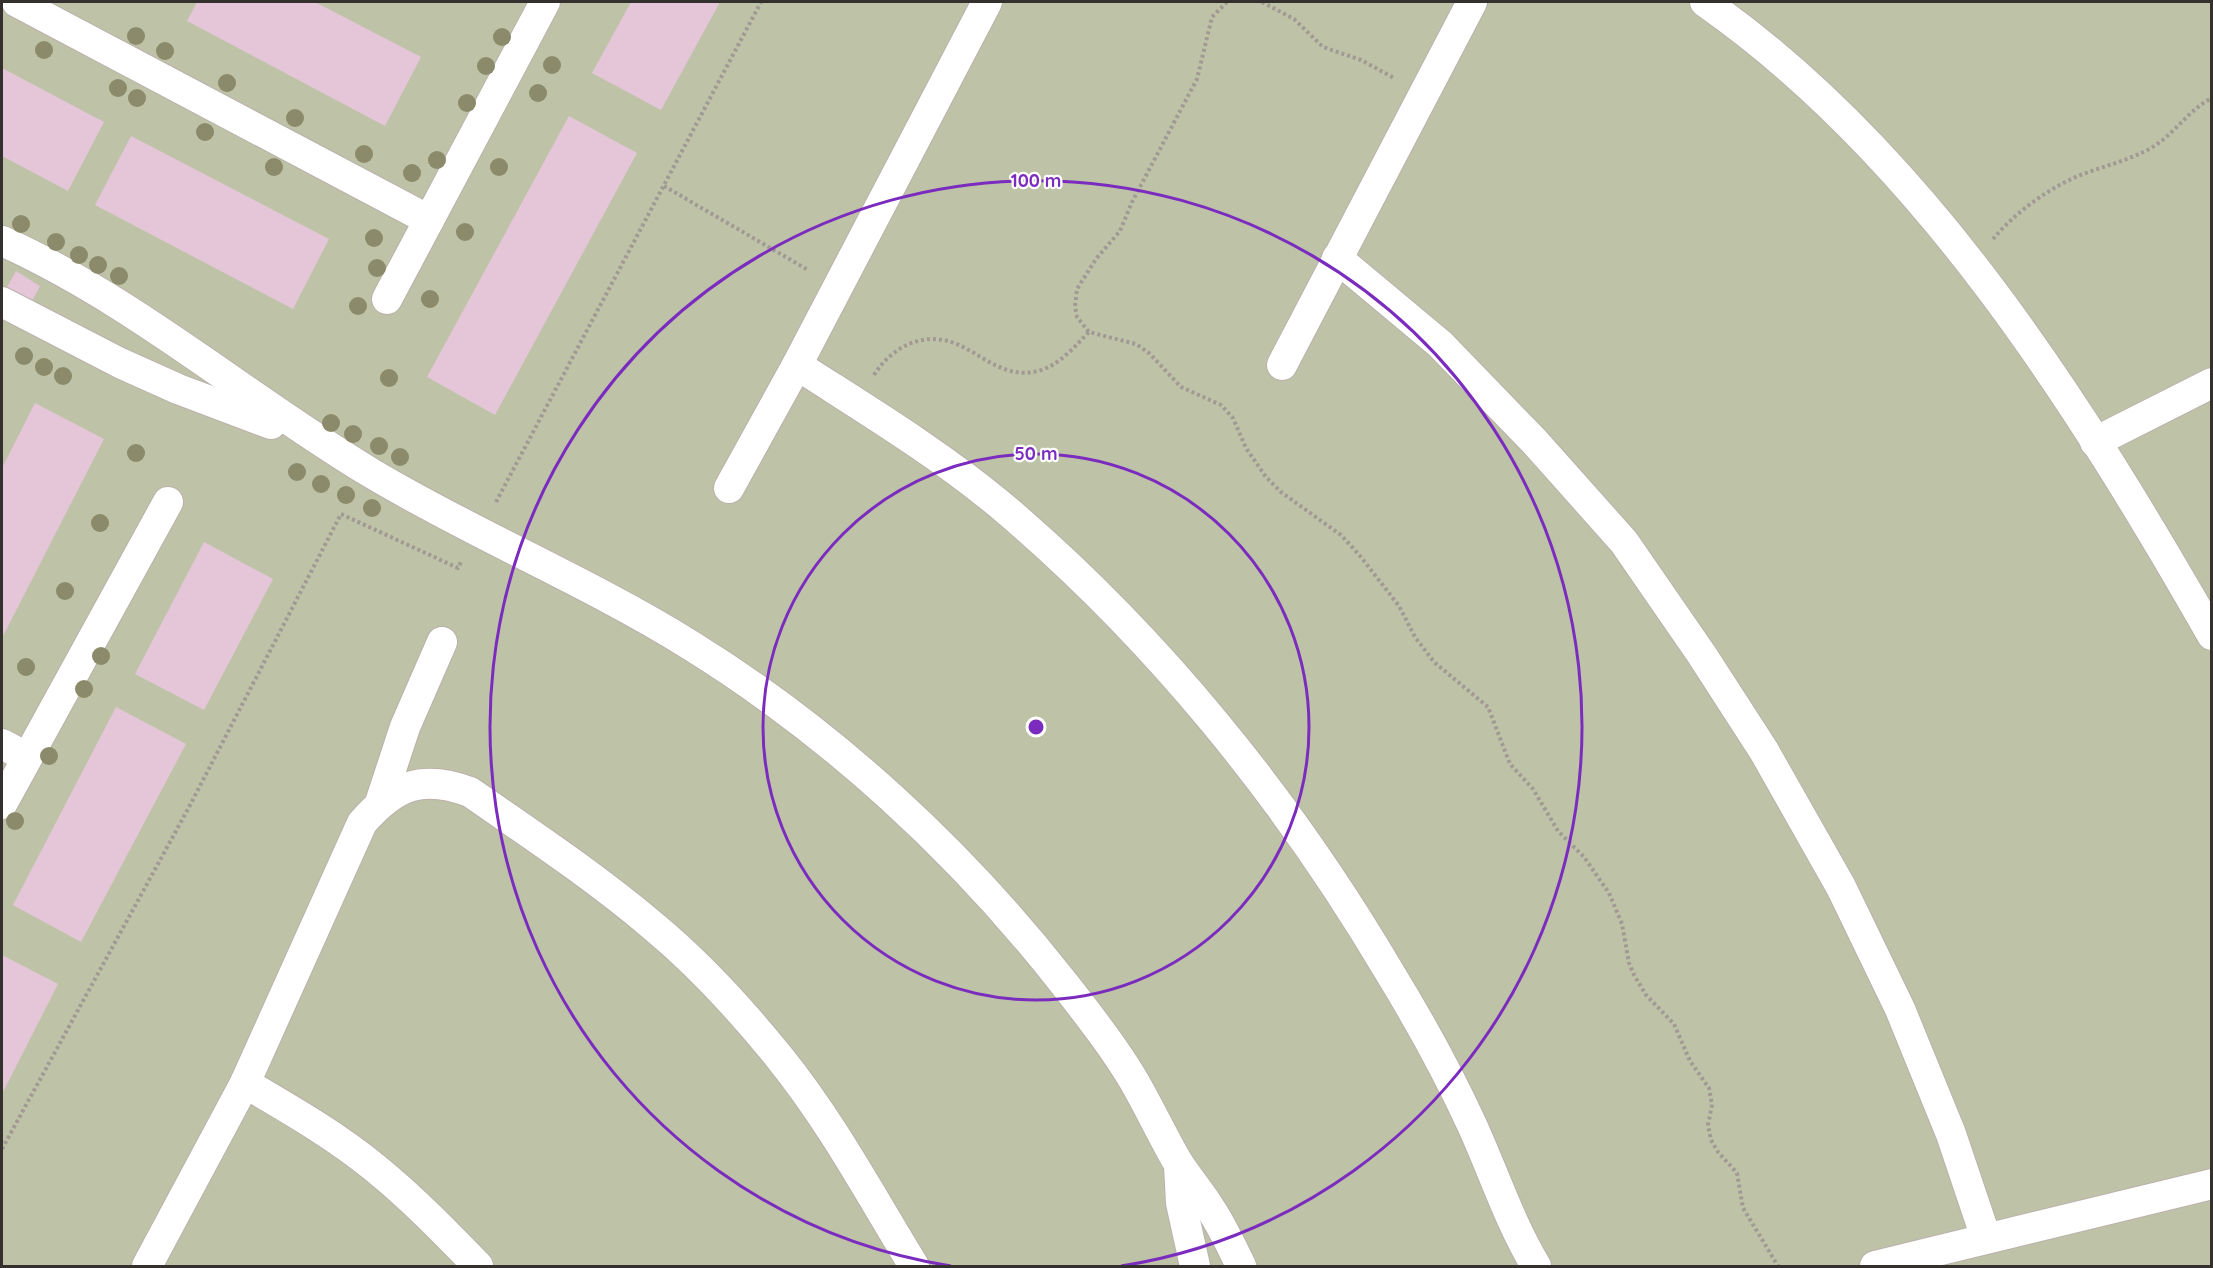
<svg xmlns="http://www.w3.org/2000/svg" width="2213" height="1268" font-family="Quicksand,sans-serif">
<rect width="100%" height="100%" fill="#f5ece5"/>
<rect fill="#bec3a7" x="2" y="2" width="2209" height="1264"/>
<g fill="#e4c6d8">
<path d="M197 2H315L421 57 385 126 187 21Z"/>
<path d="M631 2H720L661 110 592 73Z"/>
<path d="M2 68 104 122 68 191 2 156Z"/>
<path d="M569 116 637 153 495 415 427 377Z"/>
<path d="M131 136 329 239 293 309 95 205Z"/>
<path d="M16 271 40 286 31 303 6 289Z"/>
<path d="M35 403 104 439 2 638V468Z"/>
<path d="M204 542 273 579 204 710 135 674Z"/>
<path d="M116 707 186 744 81 942 13 905Z"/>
<path d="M2 955 58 984 2 1094Z"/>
</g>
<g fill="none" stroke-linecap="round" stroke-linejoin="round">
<g stroke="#bab1ab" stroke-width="32">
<g id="minor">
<path d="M17 2 429 220"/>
<path d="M1705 2C1924 155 2081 406 2212 635"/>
<path d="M2 241C135 301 246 398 371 473 475 535 587 581 690 645 832 733 959 850 1062 981 1087 1013 1113 1046 1134 1081 1149 1107 1162 1135 1177 1161 1187 1177 1200 1192 1210 1208 1222 1226 1232 1247 1241 1266"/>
<path d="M1337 258 1440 344 1534 441 1624 542 1702 655 1764 751 1841 887 1900 1009 1951 1134 1986 1238"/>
<path d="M387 299 545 2"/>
<path d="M2 302 120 363 178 389 271 424"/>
<path d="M797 365C865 409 935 451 998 503 1154 634 1287 798 1390 973 1420 1022 1448 1073 1472 1125 1493 1171 1510 1223 1536 1266"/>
<path d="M1282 365 1472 2"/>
<path d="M2095 442 2212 383"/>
<path d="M729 488 797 365 987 2"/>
<path d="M2 744 26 757"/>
<path d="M380 803 405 727 442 642"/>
<path d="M2 804 168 502"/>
<path d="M245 1083C289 1109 335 1135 375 1168 412 1198 445 1232 478 1266"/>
<path d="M1179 1165 1181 1203 1195 1266"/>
<path d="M147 1266 245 1083 362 823C395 785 422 774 470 792 532 835 595 877 653 926 699 964 741 1010 779 1057 831 1121 871 1196 914 1266"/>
<path d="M1875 1266 2212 1184"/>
</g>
</g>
<g stroke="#a09994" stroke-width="4" stroke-dasharray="3 3" stroke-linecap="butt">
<path d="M1227 2 1212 17 1197 79 1132 202 1120 231 1096 259 1077 289 1075 306 1077 317 1089 332 1136 344 1149 353 1181 387 1221 405 1233 418 1246 448 1266 477 1281 492 1341 535 1361 557 1399 606 1415 637 1434 662 1488 707 1510 764 1533 789 1558 831 1584 857 1609 893 1622 924 1629 963 1634 975 1646 995 1674 1024 1690 1061 1709 1088 1712 1105 1708 1125 1711 1140 1718 1152 1737 1173 1743 1208 1778 1266"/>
<path d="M1262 2 1294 19 1323 47 1361 60 1394 78"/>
<path d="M664 186 808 270"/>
<path d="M1993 239C2016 212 2046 190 2078 176 2103 166 2128 161 2151 148 2175 134 2188 110 2212 98"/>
<path d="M874 375C893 345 927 329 961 346 986 358 1007 379 1038 371 1060 365 1074 347 1089 332"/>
<path d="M496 502 761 2"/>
<path d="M2 1149 188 809 341 514 458 568 462 560"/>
</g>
<use href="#minor" stroke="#fff" stroke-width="30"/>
</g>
<g fill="#8b8a6a">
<circle cx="136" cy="36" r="9"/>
<circle cx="502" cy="37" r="9"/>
<circle cx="44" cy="50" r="9"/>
<circle cx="165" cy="51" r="9"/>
<circle cx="552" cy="65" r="9"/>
<circle cx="486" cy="66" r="9"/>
<circle cx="227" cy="83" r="9"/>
<circle cx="118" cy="88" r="9"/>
<circle cx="538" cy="93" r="9"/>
<circle cx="137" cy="98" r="9"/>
<circle cx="467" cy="103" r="9"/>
<circle cx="295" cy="118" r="9"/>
<circle cx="205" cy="132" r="9"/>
<circle cx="364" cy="154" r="9"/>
<circle cx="437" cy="160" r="9"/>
<circle cx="274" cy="167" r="9"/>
<circle cx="499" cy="167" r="9"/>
<circle cx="412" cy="173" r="9"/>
<circle cx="21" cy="224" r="9"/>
<circle cx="465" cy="232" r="9"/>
<circle cx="374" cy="238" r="9"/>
<circle cx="56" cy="242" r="9"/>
<circle cx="79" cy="255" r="9"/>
<circle cx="98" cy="265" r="9"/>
<circle cx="377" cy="268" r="9"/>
<circle cx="119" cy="276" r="9"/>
<circle cx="430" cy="299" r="9"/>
<circle cx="358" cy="306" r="9"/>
<circle cx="24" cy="356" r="9"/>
<circle cx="44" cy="367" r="9"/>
<circle cx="63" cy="376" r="9"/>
<circle cx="389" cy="378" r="9"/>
<circle cx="331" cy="423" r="9"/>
<circle cx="353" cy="434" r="9"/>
<circle cx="379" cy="446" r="9"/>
<circle cx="136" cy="453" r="9"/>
<circle cx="400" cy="457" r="9"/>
<circle cx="297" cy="472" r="9"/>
<circle cx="321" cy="484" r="9"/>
<circle cx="346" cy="495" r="9"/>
<circle cx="372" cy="508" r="9"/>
<circle cx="100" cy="523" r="9"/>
<circle cx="65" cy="591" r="9"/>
<circle cx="101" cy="656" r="9"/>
<circle cx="26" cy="667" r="9"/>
<circle cx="84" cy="689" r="9"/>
<circle cx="49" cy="756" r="9"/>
<circle cx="15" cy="821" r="9"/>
</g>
<g fill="none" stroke="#7b2cbf" stroke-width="3">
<circle cx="1036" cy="727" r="273"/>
<path d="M951 1266A546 546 0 1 1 1121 1266"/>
</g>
<circle cx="1036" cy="727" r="9" fill="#7b2cbf" stroke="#fff" stroke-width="3"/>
<g font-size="18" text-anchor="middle" font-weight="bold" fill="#7b2cbf" stroke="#fff" stroke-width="4.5" stroke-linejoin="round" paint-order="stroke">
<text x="1036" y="187">100 m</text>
<text x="1036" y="460">50 m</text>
</g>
<rect width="2213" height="1268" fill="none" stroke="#34302e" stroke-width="6"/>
</svg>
